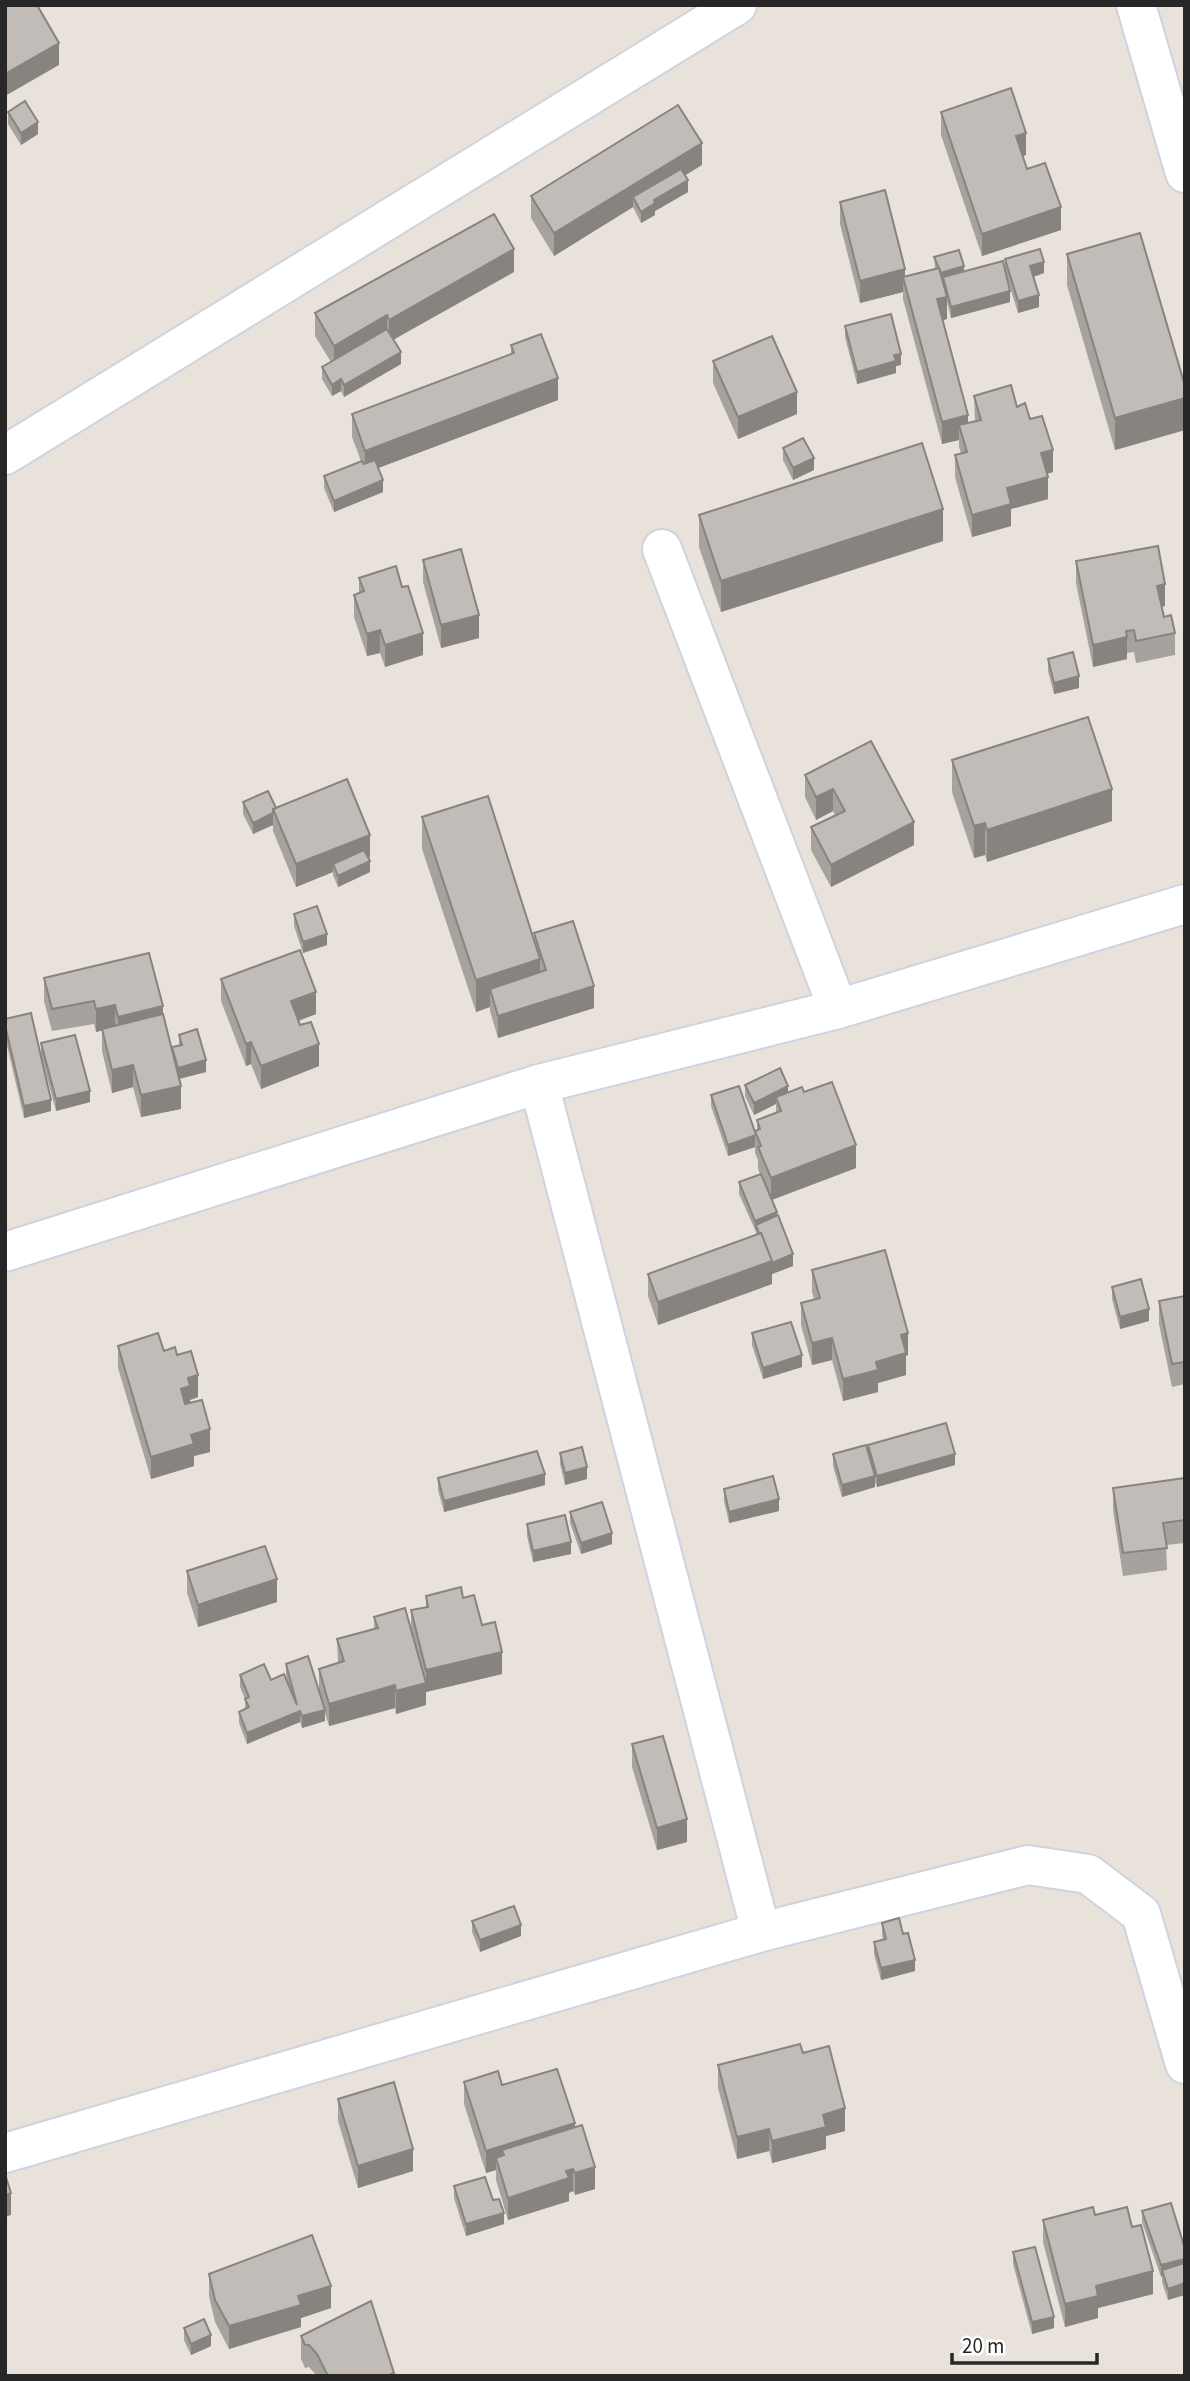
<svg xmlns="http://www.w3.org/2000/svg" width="1190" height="2381" font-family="'Source Sans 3',sans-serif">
<rect width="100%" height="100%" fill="#e9e2da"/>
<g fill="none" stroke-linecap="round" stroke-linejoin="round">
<g stroke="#cfd3e0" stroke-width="42">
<g id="street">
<path d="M1136 5 1185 173"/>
<path d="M5 455 737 5"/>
<path d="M662 549 838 1009"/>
<path d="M539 1084 761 1932"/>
<path d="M5 1252 539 1084 838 1009 1185 904"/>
<path d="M5 2153 761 1932 1028 1865 1088 1874 1141 1914 1185 2064"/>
</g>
</g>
<use href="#street" stroke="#fff" stroke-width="38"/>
</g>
<g fill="#a6a29d">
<path d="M8 112 38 134 21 145 8 124Z"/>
<path d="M941 112 1026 155 1022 156 1027 169 1061 230 982 256 941 135Z"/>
<path d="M702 165 685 175 688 192 655 211V215L641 223 633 207 554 256 531 218V196Z"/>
<path d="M840 202 905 276 935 269 934 257 964 271 1005 270V259L1044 273 1033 277 1039 307 1018 313 1005 271 1010 302 951 318 947 302V319L943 320 968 423 975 421 974 396 1017 407 1030 419 1053 472 1047 474 1048 499 1011 509V526L972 537 955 477V455L961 453 959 447V440L942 444 903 299V292L860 303 840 224Z"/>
<path d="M1067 254 1185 386V430L1115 450 1067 285Z"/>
<path d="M514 272 393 340 401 364 344 397 341 391 332 396 322 379V367L331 362 315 336V313Z"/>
<path d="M845 326 901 365 896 366V373L857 384 845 337Z"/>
<path d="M511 345 558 400 378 468 383 492 334 512 324 488V476L361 461 352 437V414L511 354Z"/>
<path d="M713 361 797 414 738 439 713 383Z"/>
<path d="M783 448 814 470 793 480 783 460Z"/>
<path d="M699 515 943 541 721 612 699 547Z"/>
<path d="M423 560 479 638 441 648 423 582Z"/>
<path d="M1076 561 1165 606 1161 607 1164 617 1175 633V655L1136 663 1134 652 1127 653V659L1093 667 1076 583Z"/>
<path d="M359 578 423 655 385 667 380 653 367 656 354 617V595L359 593Z"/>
<path d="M1048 659 1079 688 1054 694 1048 671Z"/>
<path d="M871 741 914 845 831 887 811 850V827L835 815 833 811 816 820 805 797V775Z"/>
<path d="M952 760 1112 821 987 862 985 855 974 858 952 792Z"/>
<path d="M243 802 276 808 370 857 368 858 370 872 338 887 333 875V872L296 887 273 831V825L253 834 243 814Z"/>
<path d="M422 817 534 940V933L594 1008 498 1038 490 1011V1007L476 1012 422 849Z"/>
<path d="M294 914 327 945 303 953 294 926Z"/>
<path d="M44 978 163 1015 172 1053V1047L179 1046V1035L206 1072 179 1079 181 1109 141 1117 133 1087 112 1093 102 1051V1030L96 1032 94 1024 52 1031 44 1001Z"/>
<path d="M221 979 316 1014 299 1021 319 1066 261 1089 251 1064 246 1066 221 1001Z"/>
<path d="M5 1019 51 1111 24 1118 5 1037Z"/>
<path d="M41 1043 90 1102 56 1111 41 1055Z"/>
<path d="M745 1085 788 1092H804L856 1168 772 1200 793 1266 772 1274V1284L658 1325 648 1296V1274L756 1235V1232L739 1194V1182L760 1174 758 1169V1160L755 1153V1147L728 1156 711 1106V1095L755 1133 757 1130V1120L776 1113V1104L754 1115 745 1096Z"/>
<path d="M812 1270 908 1355 906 1356V1375L878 1383V1392L843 1401 832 1360 812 1365 801 1325V1303L814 1299 812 1292Z"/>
<path d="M1112 1287 1149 1321 1120 1329 1112 1299Z"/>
<path d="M1185 1296V1384L1172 1387 1159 1324V1301Z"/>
<path d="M752 1333 802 1367 763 1379 752 1345Z"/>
<path d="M118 1346 164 1351 177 1355 198 1397 190 1400V1403L210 1452 194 1456V1466L151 1479 118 1368Z"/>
<path d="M868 1445 955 1465 877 1487 875 1482V1487L842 1497 833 1466V1454L868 1452Z"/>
<path d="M560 1453 587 1479 565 1485 560 1464Z"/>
<path d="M438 1478 545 1485 444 1512 438 1490Z"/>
<path d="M1185 1478V1543L1166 1545 1167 1570 1123 1576 1113 1510V1488Z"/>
<path d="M724 1489 779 1511 729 1523 724 1501Z"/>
<path d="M570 1512 612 1544 581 1554 570 1523Z"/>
<path d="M527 1524 571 1554 533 1562 527 1536Z"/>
<path d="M187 1571 277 1602 198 1627 187 1593Z"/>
<path d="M426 1596 463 1598 482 1625 502 1674 426 1692V1705L396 1714 395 1708 329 1726 325 1713V1721L302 1728 300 1722 247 1744 239 1723V1712L245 1709V1699L240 1687V1675L288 1683 286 1675V1664L319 1690V1669L338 1663 337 1639 374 1629V1617L411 1630V1610L426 1607Z"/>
<path d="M632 1744 687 1842 657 1850 632 1767Z"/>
<path d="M472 1921 521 1936 480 1952 472 1932Z"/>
<path d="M882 1923 915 1971 881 1980 874 1954V1942L883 1940 882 1934Z"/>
<path d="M803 2053 845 2131 826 2136V2149L772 2163 769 2151 737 2159 718 2088V2065Z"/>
<path d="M464 2082 502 2085 575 2127 595 2189 575 2195 573 2191 569 2193V2201L508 2220 496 2180V2170L486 2173 464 2104Z"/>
<path d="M338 2099 413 2171 358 2188 338 2121Z"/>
<path d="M454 2186 493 2200 504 2224 466 2236 454 2198Z"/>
<path d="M1171 2203 1168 2300 1162 2282V2276L1161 2277 1142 2222V2211Z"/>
<path d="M1095 2215 1132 2227 1153 2294 1098 2308V2318L1065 2327 1043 2242V2220Z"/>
<path d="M1013 2252 1054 2328 1032 2334 1013 2264Z"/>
<path d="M209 2274 331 2308 301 2318V2327L229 2349 215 2322 209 2296Z"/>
<path d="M184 2328 211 2346 191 2355 184 2340Z"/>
<path d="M301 2336 394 2376H317L309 2367 305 2368 301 2359Z"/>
</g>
<g fill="#878480">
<path d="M59 43V65L5 96V74Z"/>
<path d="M38 122V134L21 145V133Z"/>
<path d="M1026 133V155L1016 159V136Z"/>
<path d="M702 143V165L637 205 633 197V207L554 256V233Z"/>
<path d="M688 180V192L655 211V215L641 223V212L654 200Z"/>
<path d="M1061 207V230L982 256V234Z"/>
<path d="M514 249V272L389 342V320Z"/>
<path d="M1044 262V273L1030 278V266Z"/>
<path d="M964 266V278L943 277V284L940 273Z"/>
<path d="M905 269V284L903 277V292L860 303V281Z"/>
<path d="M1010 291V302L951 318V307Z"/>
<path d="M1039 295V307L1018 313V301Z"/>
<path d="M947 297V319L937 322V299Z"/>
<path d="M387 315V337L334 368V346Z"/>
<path d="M401 352V364L344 397V385Z"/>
<path d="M901 354V365L896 366V373L857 384V372L894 355Z"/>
<path d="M558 378V400L365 473V451Z"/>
<path d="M341 379V391L332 396V385Z"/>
<path d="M797 392V414L738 439V417Z"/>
<path d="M1185 398V430L1115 450V418Z"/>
<path d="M968 415V437L959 425V440L942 444V422Z"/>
<path d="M1053 450V472L1041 475V453Z"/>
<path d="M814 458V470L793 480V468Z"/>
<path d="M1048 477V499L1011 509V526L972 537V515L1007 488Z"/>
<path d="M383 480V492L334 512V501Z"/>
<path d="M943 509V541L721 612V581Z"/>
<path d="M1165 584V606L1157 608V586Z"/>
<path d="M479 615V638L441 648V625Z"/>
<path d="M380 630V653L367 656V634Z"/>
<path d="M423 633V655L385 667V645Z"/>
<path d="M1127 637V659L1093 667V645Z"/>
<path d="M1079 676V688L1054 694V683Z"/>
<path d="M833 789V811L816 820V797Z"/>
<path d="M1112 789V821L987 862V830Z"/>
<path d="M273 813V825L253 834V823Z"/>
<path d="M914 822V845L831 887V865Z"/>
<path d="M985 823V855L974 858V826Z"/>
<path d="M370 835V857L336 871 333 864V872L296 887V864Z"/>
<path d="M370 861V872L338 887V876Z"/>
<path d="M327 934V945L303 953V942Z"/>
<path d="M540 959V990L490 989V1007L476 1012V980Z"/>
<path d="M594 986V1008L498 1038V1016Z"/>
<path d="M316 992V1014L291 1023V1001Z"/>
<path d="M115 1005V1027L96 1032V1009Z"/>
<path d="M163 1006V1028L118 1039V1017Z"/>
<path d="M251 1042V1064L246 1066V1044Z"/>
<path d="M319 1044V1066L261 1089V1066Z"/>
<path d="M206 1060V1072L178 1079V1068Z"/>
<path d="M133 1065V1087L112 1093V1070Z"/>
<path d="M181 1086V1109L141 1117V1095Z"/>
<path d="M788 1086V1098L776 1097V1104L754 1115V1103Z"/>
<path d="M90 1091V1102L56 1111V1099Z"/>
<path d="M51 1100V1111L24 1118V1106Z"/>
<path d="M755 1136V1147L728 1156V1145Z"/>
<path d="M856 1145V1168L771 1200V1178Z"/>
<path d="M777 1212V1224L756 1225 755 1232V1221Z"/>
<path d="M793 1254V1266L772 1274V1284L658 1325V1302Z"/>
<path d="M1149 1309V1321L1120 1329V1317Z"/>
<path d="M908 1333V1355L906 1356V1375L878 1383V1392L843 1401V1379L876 1362 901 1335Z"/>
<path d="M832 1338V1360L812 1365V1343Z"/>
<path d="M802 1355V1367L763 1379V1368Z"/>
<path d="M198 1375V1397L190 1400V1408L181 1411V1389L188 1378Z"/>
<path d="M210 1429V1452L194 1456V1466L151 1479V1457L191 1435Z"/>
<path d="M955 1454V1465L877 1487V1476Z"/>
<path d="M587 1467V1479L565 1485V1473Z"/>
<path d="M545 1474V1485L444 1512V1501Z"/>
<path d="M875 1476V1487L842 1497V1485Z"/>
<path d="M779 1499V1511L729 1523V1512Z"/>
<path d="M612 1533V1544L581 1554V1543Z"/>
<path d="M571 1542V1554L533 1562V1551Z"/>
<path d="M277 1579V1602L198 1627V1605Z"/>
<path d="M502 1652V1674L426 1692V1705L396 1714V1691L426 1683V1670Z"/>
<path d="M395 1685V1708L329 1726V1704Z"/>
<path d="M325 1710V1721L302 1728V1716Z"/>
<path d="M300 1711V1722L247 1744V1733Z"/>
<path d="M687 1819V1842L657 1850V1828Z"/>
<path d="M521 1925V1936L480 1952V1940Z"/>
<path d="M915 1960V1971L881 1980V1968Z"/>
<path d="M845 2108V2131L826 2136V2149L772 2163V2141L823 2115Z"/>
<path d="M575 2123V2145L504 2155 502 2150V2168L496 2158V2170L486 2173V2151Z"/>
<path d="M769 2129V2151L737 2159V2137Z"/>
<path d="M413 2149V2171L358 2188V2166Z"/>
<path d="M595 2167V2189L575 2195V2173Z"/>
<path d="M573 2169V2191L569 2193V2201L508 2220V2198Z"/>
<path d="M11 2193V2215L5 2217V2195Z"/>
<path d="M504 2213V2224L466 2236V2224Z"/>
<path d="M1185 2259V2270H1162V2276L1161 2277V2265Z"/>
<path d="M1153 2271V2294L1098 2308V2318L1065 2327V2304L1096 2286Z"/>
<path d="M1185 2283V2295L1168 2300V2289Z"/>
<path d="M331 2286V2308L301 2318V2327L229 2349V2326L298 2296Z"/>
<path d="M1054 2317V2328L1032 2334V2322Z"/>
<path d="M211 2335V2346L191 2355V2344Z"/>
</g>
<g fill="#c1bcb7" stroke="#878480" stroke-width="2">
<path d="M5 5H37L59 43 5 74Z"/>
<path d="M1011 88 1026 133 1016 136 1027 169 1045 163 1061 207 982 234 941 112Z"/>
<path d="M25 101 38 122 21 133 8 112Z"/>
<path d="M678 105 702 143 554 233 531 196Z"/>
<path d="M681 169 688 180 654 200 655 203 641 212 633 197Z"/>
<path d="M885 190 905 269 860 281 840 202Z"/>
<path d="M494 214 514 249 389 320 387 315 334 346 315 313Z"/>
<path d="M1140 233 1185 386V398L1115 418 1067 254Z"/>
<path d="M1040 249 1044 262 1030 266 1039 295 1018 301 1005 259Z"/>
<path d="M959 250 964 266 941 273 934 257Z"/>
<path d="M1003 261 1010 291 951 307 943 277Z"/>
<path d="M939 268 947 297 937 299 968 415 942 422 903 277Z"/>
<path d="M891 314 901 354 894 355 896 361 857 372 845 326Z"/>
<path d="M387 329 401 352 344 385 341 379 332 385 322 367Z"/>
<path d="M541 334 558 378 365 451 352 414 514 353 511 345Z"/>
<path d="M772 336 797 392 738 417 713 361Z"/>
<path d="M1011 385 1017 407 1025 403 1030 419 1042 416 1053 450 1041 453 1048 477 1007 488 1011 504 972 515 955 455 967 452 959 425 981 420 974 396Z"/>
<path d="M803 438 814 458 793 468 783 448Z"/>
<path d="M922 443 943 509 721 581 699 515Z"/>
<path d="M375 460 383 480 334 501 324 476 362 461 364 464Z"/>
<path d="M1158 546 1165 584 1157 586 1164 617 1171 615 1175 633 1136 641 1134 630 1126 631 1127 637 1093 645 1076 561Z"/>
<path d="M461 549 479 615 441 625 423 560Z"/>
<path d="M396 566 402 587 408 586 423 633 385 645 380 630 367 634 354 595 364 591 359 578Z"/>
<path d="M1073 652 1079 676 1054 683 1048 659Z"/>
<path d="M1088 717 1112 789 987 830 985 823 974 826 952 760Z"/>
<path d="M871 741 914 822 831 865 811 827 845 811 833 789 816 797 805 775Z"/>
<path d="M347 779 370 835 296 864 273 809Z"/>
<path d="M268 791 276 808 273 809V813L253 823 243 802Z"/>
<path d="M488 796 540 959 476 980 422 817Z"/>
<path d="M364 850 370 861 338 876 333 864Z"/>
<path d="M317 906 327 934 303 942 294 914Z"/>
<path d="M573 921 594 986 498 1016 490 989 546 970 534 933Z"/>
<path d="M300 950 316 992 291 1001 300 1025 311 1022 319 1044 261 1066 251 1042 246 1044 221 979Z"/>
<path d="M149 953 163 1006 118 1017 115 1005 96 1009 94 1001 52 1009 44 978Z"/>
<path d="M31 1013 51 1100 24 1106 5 1025V1019Z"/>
<path d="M163 1014 181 1086 141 1095 133 1065 112 1070 102 1029Z"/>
<path d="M197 1029 206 1060 178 1068 172 1047 182 1045 179 1035Z"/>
<path d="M75 1035 90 1091 56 1099 41 1043Z"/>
<path d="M780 1068 788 1086 754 1103 745 1085Z"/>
<path d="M832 1082 856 1145 771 1178 758 1147 761 1146 755 1131 760 1129 757 1120 781 1111 776 1097 802 1087 804 1092Z"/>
<path d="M739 1086 756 1135 728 1145 711 1095Z"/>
<path d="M761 1174 777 1212 755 1221 739 1182Z"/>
<path d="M778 1215 793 1254 772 1263 761 1233H759L756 1225Z"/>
<path d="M761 1233 772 1261 658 1302 648 1274Z"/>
<path d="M885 1250 908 1333 901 1335 906 1353 876 1362 878 1370 843 1379 832 1338 812 1343 801 1303 820 1298 812 1270Z"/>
<path d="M1141 1279 1149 1309 1120 1317 1112 1287Z"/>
<path d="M1185 1296V1362L1172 1364 1159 1301Z"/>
<path d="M791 1322 802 1355 763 1368 752 1333Z"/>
<path d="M158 1333 164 1351 175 1347 177 1355 191 1351 198 1375 188 1378 190 1386 181 1389 185 1404 202 1400 210 1429 191 1435 194 1444 151 1457 118 1346Z"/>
<path d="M946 1423 955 1454 877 1476 868 1445Z"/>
<path d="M866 1445 875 1476 842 1485 833 1454Z"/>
<path d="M582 1447 587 1467 565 1473 560 1453Z"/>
<path d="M537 1451 545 1474 444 1501 438 1478Z"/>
<path d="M773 1476 779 1499 729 1512 724 1489Z"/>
<path d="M1185 1478V1520L1163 1523 1167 1548 1123 1553 1113 1488Z"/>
<path d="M602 1502 612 1533 581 1543 570 1512Z"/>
<path d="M565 1515 571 1542 533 1551 527 1524Z"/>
<path d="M265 1546 277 1579 198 1605 187 1571Z"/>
<path d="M461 1587 463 1598 474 1595 482 1625 495 1622 502 1652 426 1670 411 1610 428 1607 426 1596Z"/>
<path d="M405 1608 426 1683 396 1691 395 1685 329 1704 319 1669 344 1661 337 1639 378 1628 374 1617Z"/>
<path d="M308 1656 325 1710 302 1716 300 1711 247 1733 239 1712 249 1707 245 1699 249 1697 240 1675 264 1664 271 1680 284 1674 297 1705 286 1664Z"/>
<path d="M663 1736 687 1819 657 1828 632 1744Z"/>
<path d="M514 1906 521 1925 480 1940 472 1921Z"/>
<path d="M899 1918 903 1934 908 1933 915 1960 881 1968 874 1942 886 1939 882 1923Z"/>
<path d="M800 2044 803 2053 829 2046 845 2108 823 2115 826 2127 772 2141 769 2129 737 2137 718 2065Z"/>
<path d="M557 2069 575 2123 486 2151 464 2082 498 2071 502 2085Z"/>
<path d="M394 2082 413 2149 358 2166 338 2099Z"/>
<path d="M582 2125 595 2167 575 2173 573 2169 566 2171 569 2178 508 2198 496 2158 504 2155 502 2150Z"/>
<path d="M5 2174 11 2193 5 2195Z"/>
<path d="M485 2177 493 2200 499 2199 504 2213 466 2224 454 2186Z"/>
<path d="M1171 2203 1185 2249V2259L1161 2265 1142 2211Z"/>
<path d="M1093 2207 1095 2215 1127 2207 1132 2227 1141 2225 1153 2271 1096 2286 1098 2296 1065 2304 1043 2220Z"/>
<path d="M312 2235 331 2286 298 2296 301 2305 229 2326 215 2300 209 2274Z"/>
<path d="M1035 2247 1054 2317 1032 2322 1013 2252Z"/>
<path d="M1184 2263 1185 2283 1168 2289 1162 2270Z"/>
<path d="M371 2301 394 2373 387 2376H328L317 2354 309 2345H305L301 2336Z"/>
<path d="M204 2319 211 2335 191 2344 184 2328Z"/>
</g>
<rect width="1190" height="2381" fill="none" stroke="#272727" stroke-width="14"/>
<path d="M952 2353v10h145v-10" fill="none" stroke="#272727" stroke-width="3.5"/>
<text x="962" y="2353" font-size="21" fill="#272727" stroke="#ffffff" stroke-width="5" paint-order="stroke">20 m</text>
</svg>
